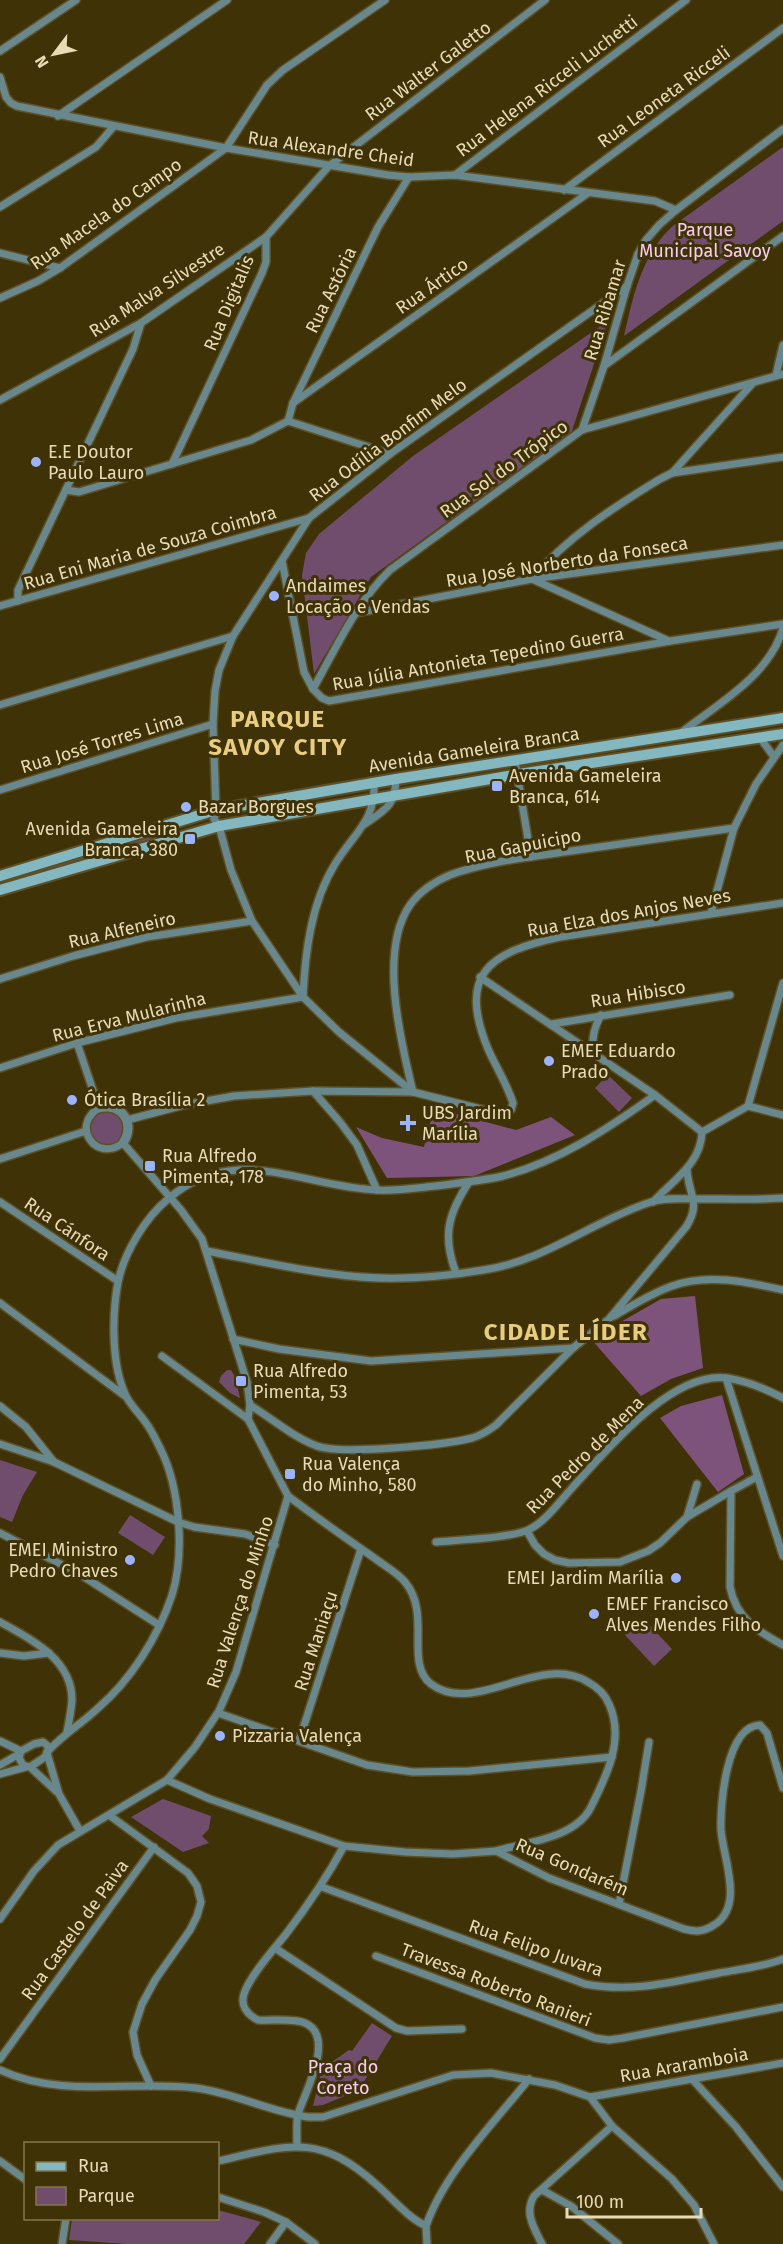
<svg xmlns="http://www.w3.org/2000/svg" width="783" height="2244" font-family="'Fira Sans',sans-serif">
<rect width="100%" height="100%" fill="#403207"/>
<g fill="#704c6d">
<path d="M783 147V221L624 336C633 296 642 253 674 225Z"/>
<path d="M608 321 572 431 371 577 314 674 302 575 306 553 319 534 413 456Z"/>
<path d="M163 832 164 835 0 885V881Z"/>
<path d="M608 1075 632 1098 619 1112 595 1088Z"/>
<circle cx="107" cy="1128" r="17"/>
<path d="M227 1370H231L235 1377 240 1398 230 1393 219 1382 221 1376Z"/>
<path d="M0 1460 37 1472 23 1495 12 1522 0 1517Z"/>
<path d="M130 1515 165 1537 153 1555 118 1533Z"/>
<path d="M643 1618 672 1649 654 1666 625 1635Z"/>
<path d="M163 1799 211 1816 209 1829 202 1836 209 1843 183 1852 131 1817Z"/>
<path d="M372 2023 392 2036 359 2090 323 2105 313 2106 322 2069 349 2050 352 2051Z"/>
<path d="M218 2210 261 2222 244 2244H127L69 2240 72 2219 218 2218Z"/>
</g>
<g fill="#7e537b">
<path d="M434 1108 516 1130 551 1117 575 1135 474 1176 387 1178 356 1127 382 1138 424 1147Z"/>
<path d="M695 1296 703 1368 671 1379 641 1396 591 1339 661 1299Z"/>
<path d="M722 1395 744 1474 718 1492 660 1418 681 1406Z"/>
</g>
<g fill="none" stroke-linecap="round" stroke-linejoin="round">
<g stroke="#5e5026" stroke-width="10">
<g id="minor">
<path d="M0 51 76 0"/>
<path d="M0 77 6 97 11 103 17 106 226 148 388 175 409 177 455 175 655 201 676 210"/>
<path d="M58 116 227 0"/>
<path d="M455 175 686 0"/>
<path d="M564 190 783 28"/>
<path d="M0 207 96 147 114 126"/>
<path d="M0 253 60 268"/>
<path d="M0 298 38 281 60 268 226 148 267 85 283 70 385 0"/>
<path d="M604 366 783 236"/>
<path d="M776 375 783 345"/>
<path d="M0 400 141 323 266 237 329 166 545 0"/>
<path d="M293 403 588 193"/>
<path d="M288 421 293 403 378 227 409 177"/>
<path d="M582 430 604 366 627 286 638 254 646 240 659 225 676 210 783 129"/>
<path d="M172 464 262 273 266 262V237"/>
<path d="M672 473 752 384"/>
<path d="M66 490 79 492 251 440 288 421 390 454"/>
<path d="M282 561 304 672 313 689 322 698 329 701 670 641 783 624"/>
<path d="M532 579C567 537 614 507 660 479L672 473 783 457"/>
<path d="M532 579 669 641"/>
<path d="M18 601V590L133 349 141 323"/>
<path d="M0 606 309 518"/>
<path d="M356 613 532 579 783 545"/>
<path d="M313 689C336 648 356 603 390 570L582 430 783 374"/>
<path d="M0 705 233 636"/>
<path d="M682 732C718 704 770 675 783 628"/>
<path d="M761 739 774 757"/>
<path d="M515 761 531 857"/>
<path d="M0 790 213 724"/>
<path d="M365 824C386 809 395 806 396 779"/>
<path d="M711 913 734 828 756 784 783 745"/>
<path d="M480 977 655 1095 702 1132C701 1164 673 1180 653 1202"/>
<path d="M0 979 73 956 147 937 252 921"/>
<path d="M552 1024 730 995"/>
<path d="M77 1043 99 1108C70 1126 96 1163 123 1143L181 1210 202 1239 247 1382 250 1405 248 1419"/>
<path d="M593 1052C592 1037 594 1028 601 1015"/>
<path d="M0 1068 77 1043 176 1018 303 997C305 953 311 903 335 864 353 834 376 821 374 783"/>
<path d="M313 1091 340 1122 357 1145 377 1190"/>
<path d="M413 1092 339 1032 303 997 252 921 231 870 219 826 214 819 216 810 213 724 215 691 219 670 233 636 309 518 390 454 627 286"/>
<path d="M413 1092C401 1042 378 951 410 905 419 892 435 881 450 875 488 861 531 857 571 851 625 843 680 836 734 828"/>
<path d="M748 1106 783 983"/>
<path d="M127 1120 184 1105 234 1096 313 1091 413 1092 493 1112 505 1113 511 1110 513 1103C507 1084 496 1067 488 1049 457 973 490 952 560 937L783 903"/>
<path d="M702 1132 748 1106 783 1115"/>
<path d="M0 1159 86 1131"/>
<path d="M0 1202 118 1281"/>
<path d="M207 1251C249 1259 291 1269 333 1274 381 1281 436 1278 483 1270 546 1261 592 1221 651 1202 666 1197 685 1199 701 1199 728 1199 756 1200 783 1198"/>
<path d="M456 1273C442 1236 448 1214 469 1182"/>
<path d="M0 1303 125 1396"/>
<path d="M614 1316C633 1305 652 1293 672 1286 708 1273 747 1282 783 1290"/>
<path d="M233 1339 279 1349 371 1361 573 1348"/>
<path d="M726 1378 783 1556"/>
<path d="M250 1405C271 1418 293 1437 317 1446 341 1455 445 1445 472 1438 482 1435 488 1431 496 1425L573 1348 609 1319 686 1227C702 1202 688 1195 687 1169"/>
<path d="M0 1406 26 1427 54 1462"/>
<path d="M0 1444 54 1462 178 1522 194 1527 245 1534 275 1545"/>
<path d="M757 1477 731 1491 730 1587C736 1618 757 1631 783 1645"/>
<path d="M288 1496C316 1517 344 1537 373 1557 383 1565 397 1572 405 1582 432 1614 404 1663 431 1684 475 1717 539 1652 588 1682 597 1687 605 1694 609 1704 625 1739 607 1775 591 1807 576 1838 527 1842 496 1851"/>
<path d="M687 1517 731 1491"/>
<path d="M527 1531 535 1545 544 1554 555 1560 569 1563 620 1562 648 1551 660 1543 687 1517 697 1484"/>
<path d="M0 1533 78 1573 159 1625"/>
<path d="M436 1542C457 1540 514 1538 530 1529 546 1521 560 1501 572 1488 607 1450 671 1371 727 1378 747 1381 766 1389 783 1398"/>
<path d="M0 1622C31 1639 72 1659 72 1700 71 1711 69 1722 67 1732"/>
<path d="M0 1653 24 1656 49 1653"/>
<path d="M218 1713 367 1765 413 1772 469 1771 612 1757"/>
<path d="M0 1741 21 1751"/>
<path d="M299 1741 361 1549"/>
<path d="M43 1742 49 1747 45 1757 30 1767 23 1765 19 1758 21 1751 34 1744Z"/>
<path d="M49 1750C64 1734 81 1724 97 1709 131 1680 158 1637 172 1595 185 1553 180 1487 160 1448 156 1440 152 1431 146 1423 140 1414 131 1406 126 1396 111 1365 112 1315 118 1282 124 1253 145 1218 168 1199 235 1141 302 1187 377 1190 396 1191 416 1188 435 1186 458 1183 481 1181 503 1176 558 1162 609 1128 655 1095"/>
<path d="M47 1753 59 1794 80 1831"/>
<path d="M0 1765 19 1754"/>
<path d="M30 1767 57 1792"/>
<path d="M0 1774 26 1767"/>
<path d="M167 1780 210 1799 344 1846 405 1852 453 1854 496 1851 549 1878 684 1929C696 1932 703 1932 714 1925 745 1906 723 1858 721 1830 720 1805 726 1726 760 1725L767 1733 783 1788"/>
<path d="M109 1815 188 1873 197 1886 201 1902 197 1916 190 1930 155 1980 142 2004 133 2032 137 2055 151 2086"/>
<path d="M322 1887 585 1984C632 1993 672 1982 719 1973 740 1969 763 1967 783 1959"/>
<path d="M619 1904 641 1791 649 1742"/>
<path d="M0 1919 34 1871 58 1845 167 1780 195 1747 219 1711 236 1672 288 1496 248 1419 162 1356"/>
<path d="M275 1948 396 2028 407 2031 462 2029"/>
<path d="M376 1956 595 2038 609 2040 623 2038 783 2007"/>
<path d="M0 2059 154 1847"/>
<path d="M0 2070C62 2099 131 2080 196 2088 235 2093 270 2112 308 2117H323L453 2075 491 2073 555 2085 590 2097 612 2126 672 2179 694 2205 714 2244"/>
<path d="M692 2079 736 2127 783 2187"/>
<path d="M590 2097 783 2063"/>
<path d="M297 2146C297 2136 296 2123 298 2114 305 2092 336 2036 305 2023 294 2018 271 2021 258 2020 248 2015 240 2006 244 1994 249 1977 274 1949 286 1934 309 1904 326 1879 344 1846"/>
<path d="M0 2161 26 2180"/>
<path d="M218 2161C288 2145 319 2132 377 2185 393 2199 407 2217 426 2226L427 2244"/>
<path d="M542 2190 571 2206 618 2244"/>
<path d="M218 2197 264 2212 286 2222 315 2244"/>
<path d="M426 2226C444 2173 494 2123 529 2079"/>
<path d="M62 2244 66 2218"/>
<path d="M270 2244 286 2222"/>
<path d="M542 2244C534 2228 524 2213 534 2196L612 2126"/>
</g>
</g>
<g stroke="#5e5026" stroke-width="12">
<path id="tertiary" d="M99 1108C122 1102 136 1124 123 1143"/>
</g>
<g stroke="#5e5026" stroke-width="14">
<g id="secondary">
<path d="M0 876 216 810 396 779 783 718"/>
<path d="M0 890 219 826 519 774 783 734"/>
</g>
</g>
<use href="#minor" stroke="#68888e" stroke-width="7"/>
<use href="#tertiary" stroke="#68888e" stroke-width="9"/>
<use href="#secondary" stroke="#84b8c1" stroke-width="10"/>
</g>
<g fill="#9cb4fd" stroke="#403207" stroke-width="2">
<circle cx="36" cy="462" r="6"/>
<circle cx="274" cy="596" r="6"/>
<rect x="491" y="780" width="12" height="12" rx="3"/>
<circle cx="186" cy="807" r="6"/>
<rect x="184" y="833" width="12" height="12" rx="3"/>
<circle cx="549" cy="1061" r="6"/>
<circle cx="72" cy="1100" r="6"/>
<path d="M405 1114h6v6h6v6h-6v6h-6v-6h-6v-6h6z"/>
<rect x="144" y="1160" width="12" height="12" rx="3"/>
<rect x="235" y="1375" width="12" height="12" rx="3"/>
<rect x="284" y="1468" width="12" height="12" rx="3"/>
<circle cx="130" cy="1560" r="6"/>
<circle cx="676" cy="1578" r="6"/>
<circle cx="594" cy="1614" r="6"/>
<circle cx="220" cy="1736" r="6"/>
</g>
<g text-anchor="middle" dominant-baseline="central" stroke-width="6" stroke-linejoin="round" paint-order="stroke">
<g font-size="18" fill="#e8dbb6" stroke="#403207">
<text transform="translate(428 71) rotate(-37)">Rua Walter Galetto</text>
<text transform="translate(547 86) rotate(-37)">Rua Helena Ricceli Luchetti</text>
<text transform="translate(664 97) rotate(-36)">Rua Leoneta Ricceli</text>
<text transform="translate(331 149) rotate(8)">Rua Alexandre Cheid</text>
<text transform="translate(106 214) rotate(-35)">Rua Macela do Campo</text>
<text transform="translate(432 286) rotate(-35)">Rua Ártico</text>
<text transform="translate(157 290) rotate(-33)">Rua Malva Silvestre</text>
<text transform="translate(331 290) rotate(-64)">Rua Astória</text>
<text transform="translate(229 303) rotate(-67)">Rua Digitalis</text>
<text transform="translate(605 310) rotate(-73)">Rua Ribamar</text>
<text transform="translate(388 440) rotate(-37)">Rua Odília Bonfim Melo</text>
<text transform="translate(504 469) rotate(-36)">Rua Sol do Trópico</text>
<text transform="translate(150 548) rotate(-16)">Rua Eni Maria de Souza Coimbra</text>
<text transform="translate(567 562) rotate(-9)">Rua José Norberto da Fonseca</text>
<text transform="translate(478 659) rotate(-10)">Rua Júlia Antonieta Tepedino Guerra</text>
<text transform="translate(102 743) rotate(-17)">Rua José Torres Lima</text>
<text transform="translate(474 750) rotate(-9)">Avenida Gameleira Branca</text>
<text transform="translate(523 846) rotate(-11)">Rua Gapuicipo</text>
<text transform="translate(629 913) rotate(-10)">Rua Elza dos Anjos Neves</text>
<text transform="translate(122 930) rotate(-13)">Rua Alfeneiro</text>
<text transform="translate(638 994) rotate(-9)">Rua Hibisco</text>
<text transform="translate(129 1017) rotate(-14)">Rua Erva Mularinha</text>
<text transform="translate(67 1229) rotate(34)">Rua Cánfora</text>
<text transform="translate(585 1455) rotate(-45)">Rua Pedro de Mena</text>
<text transform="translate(240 1602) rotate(-72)">Rua Valença do Minho</text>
<text transform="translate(316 1641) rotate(-72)">Rua Maniaçu</text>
<text transform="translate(572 1867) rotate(23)">Rua Gondarém</text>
<text transform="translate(75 1930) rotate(-54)">Rua Castelo de Paiva</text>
<text transform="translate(536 1948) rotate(19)">Rua Felipo Juvara</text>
<text transform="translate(496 1985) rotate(21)">Travessa Roberto Ranieri</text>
<text transform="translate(684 2065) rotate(-10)">Rua Araramboia</text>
</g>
<g font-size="18" fill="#f7cef3" stroke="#403207">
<text x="705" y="230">Parque<tspan x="705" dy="21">Municipal Savoy</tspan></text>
<text x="343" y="2067">Praça do<tspan x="343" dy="21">Coreto</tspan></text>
</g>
<g font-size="18" fill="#e8dbb6" stroke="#403207" text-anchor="start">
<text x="48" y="452">E.E Doutor<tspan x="48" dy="21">Paulo Lauro</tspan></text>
<text x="286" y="586">Andaimes<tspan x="286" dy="21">Locação e Vendas</tspan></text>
<text x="509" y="776">Avenida Gameleira<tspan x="509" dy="21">Branca, 614</tspan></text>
<text x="198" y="807">Bazar Borgues</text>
<text x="178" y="829" text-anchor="end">Avenida Gameleira<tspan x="178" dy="21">Branca, 380</tspan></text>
<text x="561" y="1051">EMEF Eduardo<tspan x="561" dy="21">Prado</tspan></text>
<text x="84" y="1100">Ótica Brasília 2</text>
<text x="422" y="1113">UBS Jardim<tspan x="422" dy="21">Marília</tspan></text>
<text x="162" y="1156">Rua Alfredo<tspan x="162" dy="21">Pimenta, 178</tspan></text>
<text x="253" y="1371">Rua Alfredo<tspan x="253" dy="21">Pimenta, 53</tspan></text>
<text x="302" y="1464">Rua Valença<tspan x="302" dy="21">do Minho, 580</tspan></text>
<text x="118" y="1550" text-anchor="end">EMEI Ministro<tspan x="118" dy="21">Pedro Chaves</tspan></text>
<text x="664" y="1578" text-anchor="end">EMEI Jardim Marília</text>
<text x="606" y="1604">EMEF Francisco<tspan x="606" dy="21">Alves Mendes Filho</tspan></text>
<text x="232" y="1736">Pizzaria Valença</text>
</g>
<g font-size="24" font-weight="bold" letter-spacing="1.5" fill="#e8cc7f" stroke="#403207">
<text x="278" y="719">PARQUE<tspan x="278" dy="28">SAVOY CITY</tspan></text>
<text x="566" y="1332">CIDADE LÍDER</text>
</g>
</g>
<rect x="24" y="2142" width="195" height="78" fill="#403207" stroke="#83764d" stroke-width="1.5"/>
<rect x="36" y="2162" width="30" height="9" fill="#84b8c1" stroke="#83764d" stroke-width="1.5"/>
<text x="78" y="2172" font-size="18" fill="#e8dbb6">Rua</text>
<rect x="36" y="2187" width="30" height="18" fill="#704c6d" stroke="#83764d" stroke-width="1.5"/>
<text x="78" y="2202" font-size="18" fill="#e8dbb6">Parque</text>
<g transform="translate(54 54) rotate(238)" stroke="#403207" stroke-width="4.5" paint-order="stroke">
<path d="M0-4.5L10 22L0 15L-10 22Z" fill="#e8dbb6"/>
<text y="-9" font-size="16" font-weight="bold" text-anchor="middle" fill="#e8dbb6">N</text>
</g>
<path d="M567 2208v9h134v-9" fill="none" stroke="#e8dbb6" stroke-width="3"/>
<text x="576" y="2208" font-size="18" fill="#e8dbb6" stroke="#403207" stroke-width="4.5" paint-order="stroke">100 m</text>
</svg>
